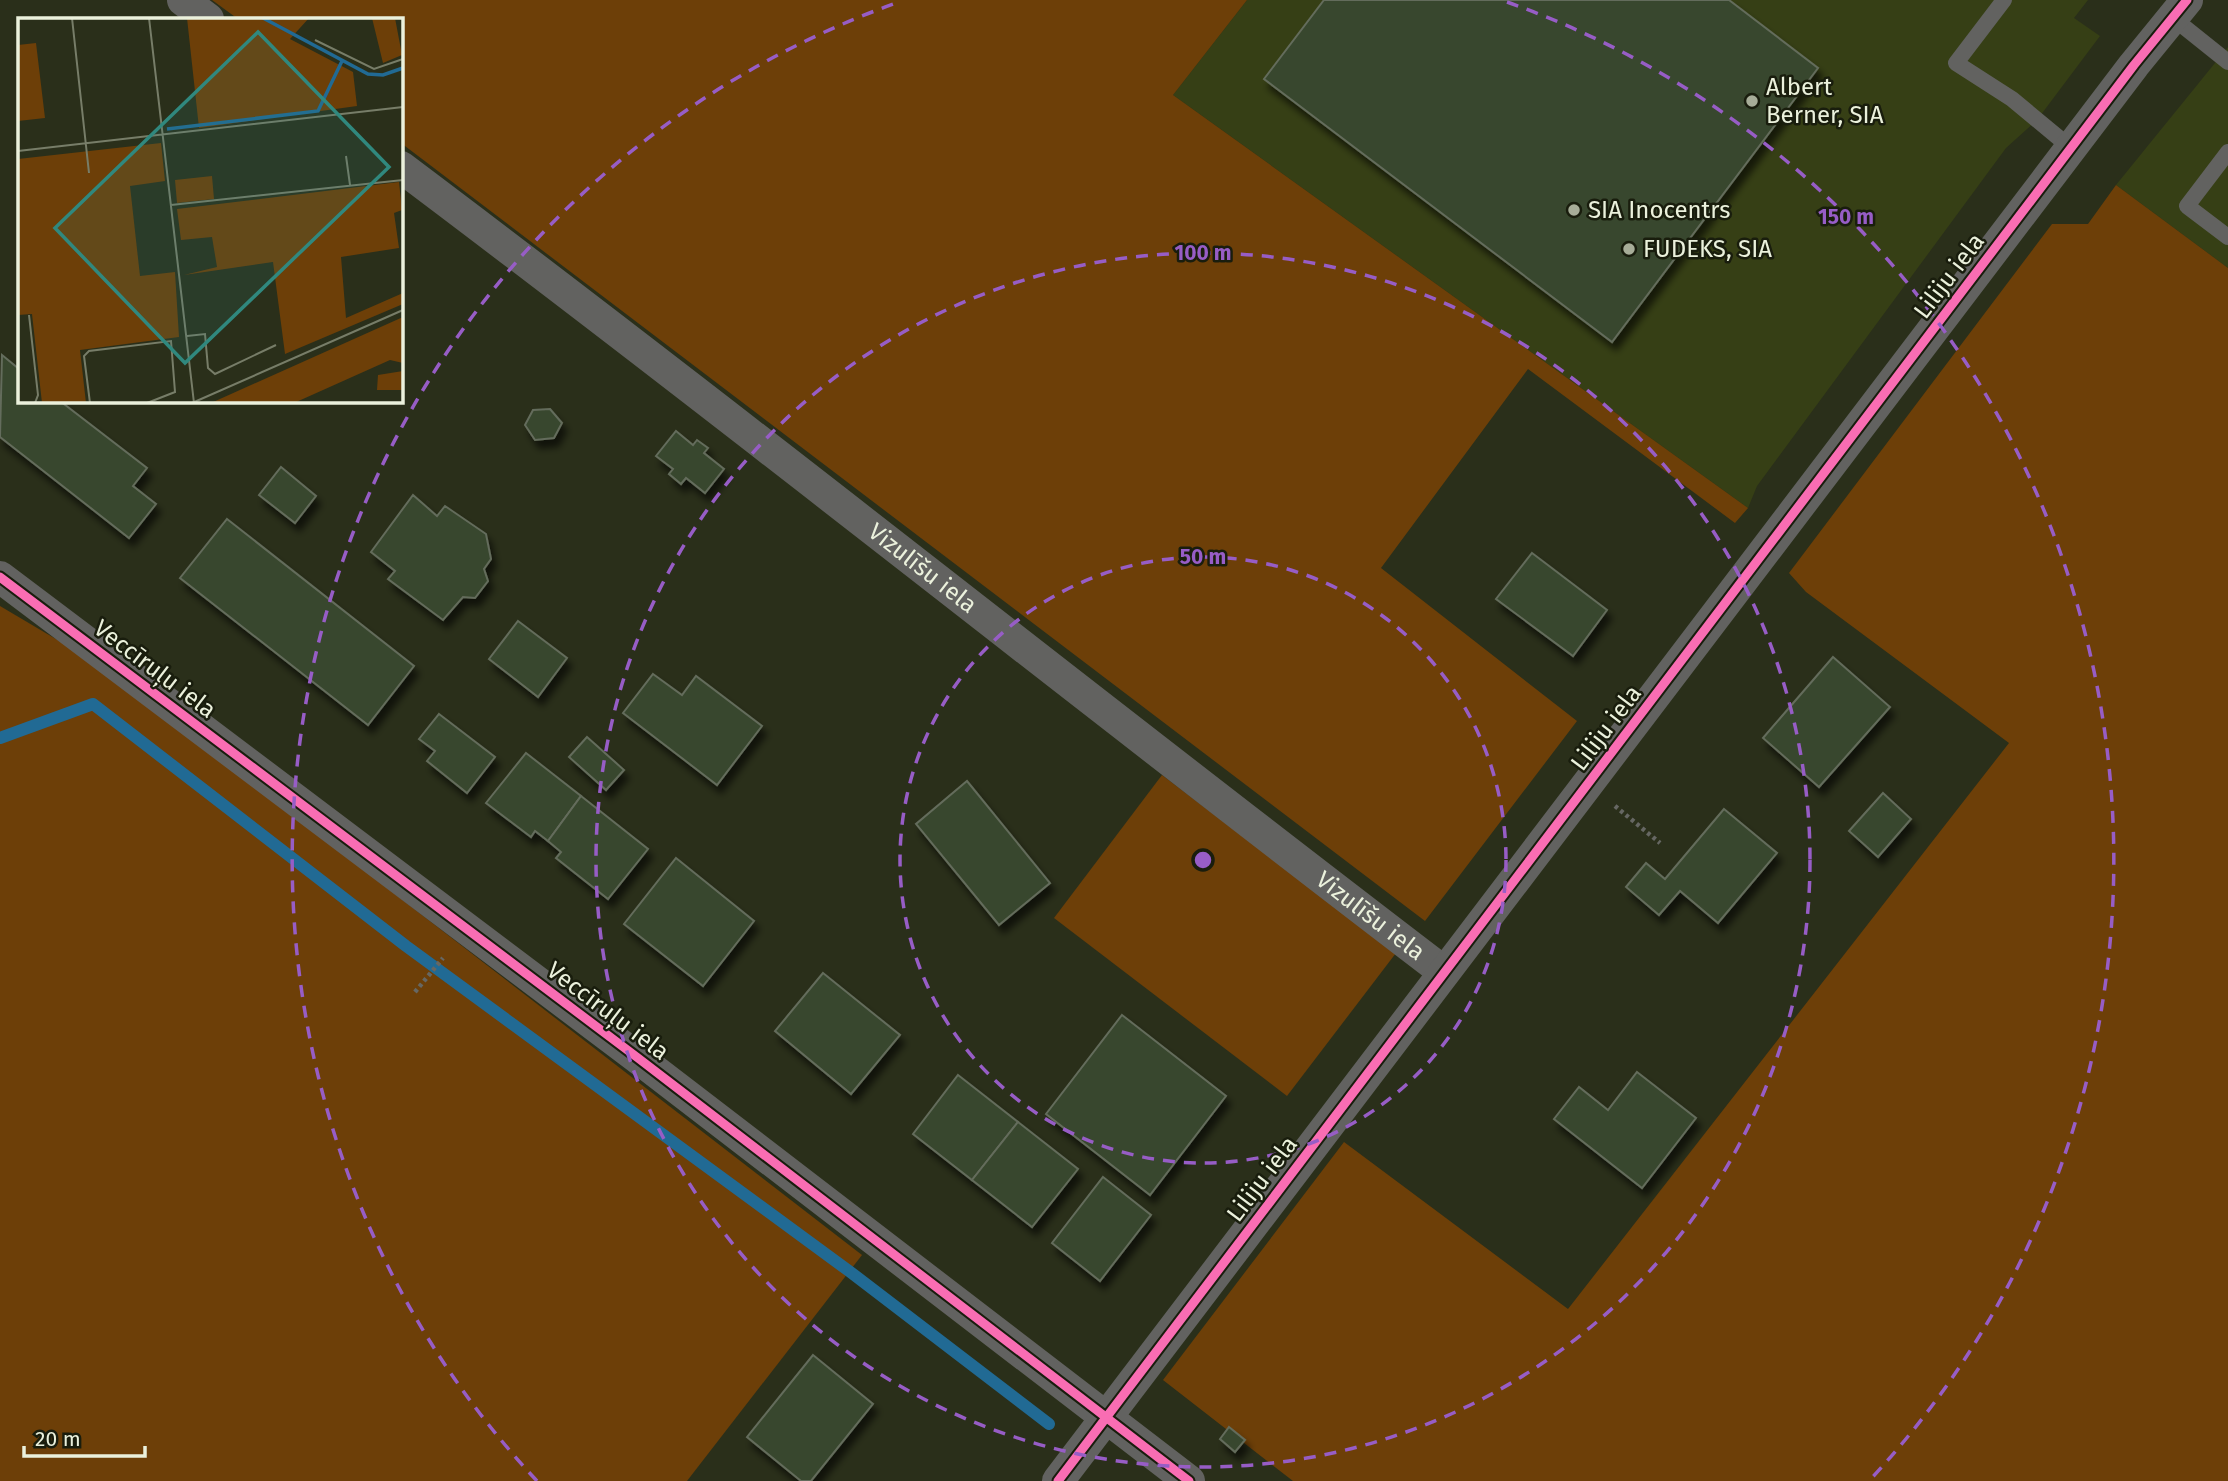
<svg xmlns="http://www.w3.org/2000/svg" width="2228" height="1481" font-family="'Fira Sans',sans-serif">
<defs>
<filter id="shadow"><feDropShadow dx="4.5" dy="8" stdDeviation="3.5" flood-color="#0009"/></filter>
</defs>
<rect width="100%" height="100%" fill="#2a2f1a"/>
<g fill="#363f15">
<path d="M1247 0H2088L2074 18 2100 36 2037 120 2006 148 1757 486 1748 508 1173 95Z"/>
<path d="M2228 47V268L2116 185Z"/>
</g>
<g fill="#6d3f08">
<path d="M212 0H1247L1173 95 1748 508 1735 523 1528 369 1381 568 1577 721 1425 921 401 143V19H238Z"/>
<path d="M2116 185 2228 268V1481H1293L1163 1380 1344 1142 1568 1309 2009 743 1806 592 1789 573 2052 224H2088Z"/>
<path d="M0 606 93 661 862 1255 687 1481H0Z"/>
<path d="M1162 775 1396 953 1287 1096 1054 918Z"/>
</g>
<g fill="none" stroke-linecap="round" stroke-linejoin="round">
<path stroke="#216a94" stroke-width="12" d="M0 738 93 704 406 946 849 1271 1049 1424"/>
</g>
<g fill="#38472e" stroke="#646c5b" stroke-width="2" filter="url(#shadow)">
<path d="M1324 0H1729L1818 68 1612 342 1264 79Z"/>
<path d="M2 355 19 369V401H60L147 468 133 486 156 504 129 538 0 437Z"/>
<path d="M550 409 562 423 554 438 535 440 525 425 533 410Z"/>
<path d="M676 431 693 445 697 440 708 448 704 453 724 469 705 493 686 478 681 484 669 474 673 469 656 456Z"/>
<path d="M281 467 316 496 295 523 259 495Z"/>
<path d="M413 495 437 516 445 506 486 534 491 559 484 569 488 581 475 598 463 597 443 620 388 579 395 571 371 552Z"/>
<path d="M227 519 414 666 368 725 180 578Z"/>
<path d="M1532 553 1607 610 1573 656 1496 599Z"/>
<path d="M518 621 567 658 538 697 489 659Z"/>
<path d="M1833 657 1890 707 1819 787 1763 738Z"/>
<path d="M653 674 682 695 696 676 762 726 717 785 623 713Z"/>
<path d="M439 714 495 757 467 793 427 761 435 751 419 739Z"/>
<path d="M587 737 624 770 606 790 569 757Z"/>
<path d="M526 753 581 796 548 841 535 831 531 837 486 803Z"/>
<path d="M967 781 1050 883 999 925 916 824Z"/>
<path d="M1883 793 1911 819 1878 857 1849 831Z"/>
<path d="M581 796 648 849 608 899 556 858 561 852 548 841Z"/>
<path d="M1724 809 1777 853 1718 923 1680 891 1659 915 1626 887 1646 863 1665 879Z"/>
<path d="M676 858 754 921 703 986 624 924Z"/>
<path d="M823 973 900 1035 851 1094 775 1031Z"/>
<path d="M1122 1015 1226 1096 1150 1195 1046 1114Z"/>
<path d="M1637 1072 1696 1118 1642 1188 1554 1119 1579 1087 1608 1110Z"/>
<path d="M958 1075 1018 1122 972 1180 913 1134Z"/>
<path d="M1018 1122 1078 1169 1032 1227 972 1180Z"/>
<path d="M1103 1177 1151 1215 1100 1281 1052 1243Z"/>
<path d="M813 1355 873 1404 811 1481H801L747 1437Z"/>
<path d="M1229 1427 1245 1440 1235 1452 1220 1439Z"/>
</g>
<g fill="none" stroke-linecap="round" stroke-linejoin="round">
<g stroke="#666763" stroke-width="4.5" stroke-dasharray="3.5 3.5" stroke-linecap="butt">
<path d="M1615 806 1660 843"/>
<path d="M415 992 443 958"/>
</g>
<g stroke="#626260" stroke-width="16">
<path d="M2004 0 1956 63 2012 99 2071 148"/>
<path d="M2173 18 2228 62"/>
<path d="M2228 152 2187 206 2228 237"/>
</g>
<g stroke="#626260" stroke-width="32">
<path d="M183 0 208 19"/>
<path id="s1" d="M401 167C752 431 1095 706 1444 972"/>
<path d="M0 577 638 1058 1189 1481"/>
<path d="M1058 1481 2134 65 2187 0"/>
</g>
<g stroke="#191d0d" stroke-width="13">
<g id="cycleway">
<path d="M0 577 638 1058 1189 1481"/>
<path d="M1058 1481 2134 65 2187 0"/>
</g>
</g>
<use href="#cycleway" stroke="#f96db3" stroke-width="9"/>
</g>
<g fill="none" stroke="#975dc6" stroke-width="3.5" stroke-dasharray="12 9">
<circle cx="1203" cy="860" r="303"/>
<circle cx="1203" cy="860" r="607"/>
<path d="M537 1481A910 910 0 0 1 899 2M1507 2A910 910 0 0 1 1869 1481"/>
</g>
<g fill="#a7ad98" stroke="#191d0d" stroke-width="2.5">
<circle cx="1752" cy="101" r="7"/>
<circle cx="1574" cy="210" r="7"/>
<circle cx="1629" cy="249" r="7"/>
</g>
<g text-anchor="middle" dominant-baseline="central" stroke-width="5" stroke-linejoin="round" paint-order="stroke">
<g font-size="24" fill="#ebf1dc" stroke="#191d0d" text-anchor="start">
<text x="1766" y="87">Albert<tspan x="1766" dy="28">Berner, SIA</tspan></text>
<text x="1588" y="210">SIA Inocentrs</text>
<text x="1643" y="249">FUDEKS, SIA</text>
</g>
<g font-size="24" fill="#ebf1dc" stroke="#191d0d">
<text transform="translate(1949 276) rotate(-53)">Liliju iela</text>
<text stroke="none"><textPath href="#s1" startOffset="658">Vizulīšu iela</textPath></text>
<text transform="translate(155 669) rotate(37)">Veccīruļu iela</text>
<text transform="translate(1606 728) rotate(-53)">Liliju iela</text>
<text stroke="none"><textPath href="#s1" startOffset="1225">Vizulīšu iela</textPath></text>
<text transform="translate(608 1011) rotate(37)">Veccīruļu iela</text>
<text transform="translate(1262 1179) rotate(-53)">Liliju iela</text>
</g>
</g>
<g transform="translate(18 18)">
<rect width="385" height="385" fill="#2a2f1a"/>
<path d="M169 0H291L272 21 335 54 339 88 181 110ZM354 0H377L384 37 365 45ZM18 25 27 100 0 103V27ZM143 125 147 163 112 168 122 258 157 254 161 319 62 332 68 385H24L14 296 0 297V141ZM194 158 196 181 159 185 157 162ZM381 164 384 192 376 195 381 230 323 239 328 300 385 275V286L267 336 255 244 166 257 199 249 194 219 163 222 159 191ZM385 299V345L372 342 276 385H193ZM385 353V372H359L360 357Z" fill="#6d3f08"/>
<path fill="none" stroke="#216a94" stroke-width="3.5" d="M245 0 350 56 365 57 385 50M149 111 300 93 324 43"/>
<path fill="none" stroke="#777d68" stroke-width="2" d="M54 0 71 155M131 0 176 385M297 22 356 51 385 41M0 133 385 89M328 138 332 167M153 187 385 162M11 297 20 377 17 385M169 318 187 316 190 350 197 356 258 327M72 385 66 338 71 333 153 323 157 374 129 385M174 385 385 292"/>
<path fill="#30887e" fill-opacity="0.15" stroke="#30887e" stroke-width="3.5" d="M240 14 371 149 167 345 37 210Z"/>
<rect width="385" height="385" fill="none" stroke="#ebf1dc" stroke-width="3.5"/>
</g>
<circle cx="1203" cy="860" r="10" fill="#975dc6" stroke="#191d0d" stroke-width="3.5"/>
<g font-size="21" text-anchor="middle" font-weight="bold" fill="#975dc6" stroke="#191d0d" stroke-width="5" stroke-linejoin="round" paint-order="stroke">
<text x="1846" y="224">150 m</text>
<text x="1203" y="260">100 m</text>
<text x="1203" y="564">50 m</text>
</g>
<path d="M24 1446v10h121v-10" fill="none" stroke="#ebf1dc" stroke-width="3.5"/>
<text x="35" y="1446" font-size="21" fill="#ebf1dc" stroke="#191d0d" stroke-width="5" paint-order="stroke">20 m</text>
</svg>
